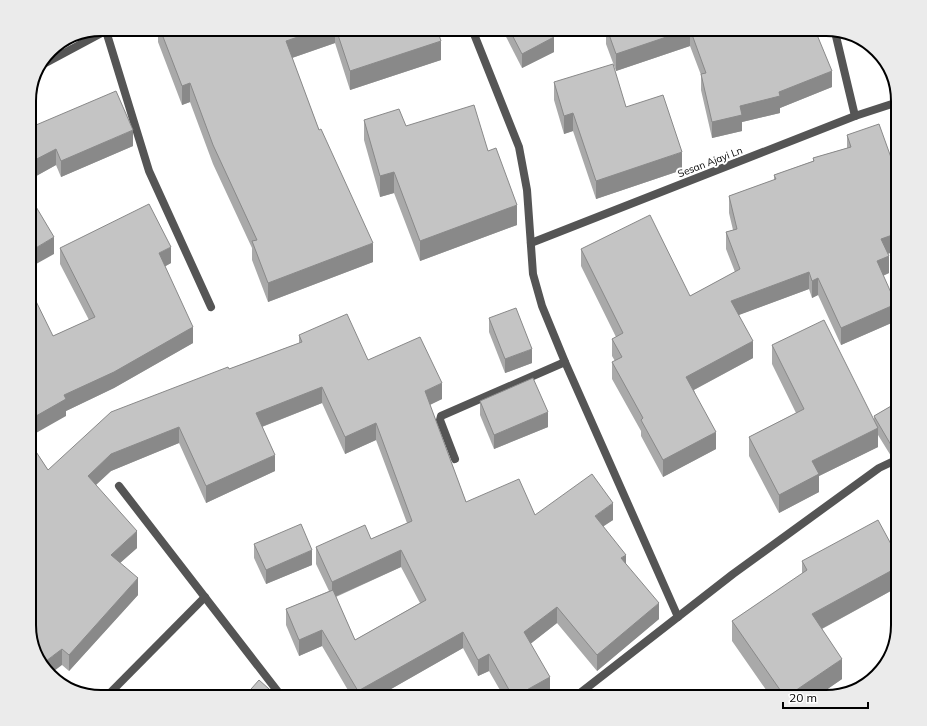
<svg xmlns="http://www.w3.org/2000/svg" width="927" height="726" font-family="Mulish,sans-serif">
<rect width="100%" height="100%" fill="#fff"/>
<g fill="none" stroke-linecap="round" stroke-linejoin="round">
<g stroke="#555" stroke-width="8">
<path d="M472 29 519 147 527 190 533 274 542 306 565 362 678 617"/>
<path d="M106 31 149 171 211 307"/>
<path d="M835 32 855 116"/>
<path d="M38 67 109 29"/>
<path d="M531 243 855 116 898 102"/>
<path d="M455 459 440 420 441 416 565 362"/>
<path d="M119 486 282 697"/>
<path d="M106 697 205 597"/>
<path d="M575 697 733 574 879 468 898 459"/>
</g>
</g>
<g fill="#a9a9a9" fill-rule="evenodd">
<path d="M158 29H437L441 60 350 90 335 43 292 58 319 130 373 262 268 302 252 260V248L213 164 190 102 182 105 158 42Z"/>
<path d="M502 29H549L554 52 522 68Z"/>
<path d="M606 29H811L832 87 780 108V113L742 122V131L712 138 701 90V75L690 46 616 71 606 44Z"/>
<path d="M554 82 626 107 682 170 596 199 573 131 564 134 554 100Z"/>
<path d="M364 120 406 126 488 151 517 225 420 261 394 193 380 197 364 140Z"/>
<path d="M29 128 133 146 61 177 56 165 29 180Z"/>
<path d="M847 135 893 163 898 161V250L888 254 889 273 883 276 896 321 841 345 818 295 812 298 809 289 738 315 753 358 694 390 716 449 663 477 641 436V431L612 379V362L615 361 612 356V339L616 337 581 266V249L690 296 735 272 726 249V232L733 230 729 213V196L774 180V175L813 161V158L847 148Z"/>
<path d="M60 248 171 263 165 266 193 343 114 388 66 411V416L53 336 89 320 60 264Z"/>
<path d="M489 318 532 363 505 373 489 332Z"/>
<path d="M299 335 368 360 442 399 430 405 466 502 535 515 613 520 603 526 659 619 597 671 557 623 530 644 550 693 543 697H504L489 671 478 676 463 648 377 697H352L322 646 299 656 286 625V609L329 591 316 564V547L371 539 407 523 376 440 345 454 322 403 262 427 275 471 206 503 179 443 111 471 96 485 137 548 120 563 138 595 69 671 62 665 29 629V441L48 470 229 369 299 343ZM401 567 420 603 355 640 336 597Z"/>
<path d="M772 345 874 420V416L898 402V467L897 466V454L891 456 878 435V447L819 476V492L779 513 749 456V437L796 413 772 364Z"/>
<path d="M480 401 548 427 494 449 480 415Z"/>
<path d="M898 486V501L896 499V487Z"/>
<path d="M254 544 312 565 266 584 254 558Z"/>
<path d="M898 557V587L822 629 842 679 816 697H771L732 641V621L802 574V561Z"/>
</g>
<g fill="#898989">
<path d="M321 29H335V43L286 60V41Z"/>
<path d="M690 29V46L616 71V54Z"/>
<path d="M554 37V52L522 68V54Z"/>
<path d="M441 41V60L350 90V71Z"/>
<path d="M832 71V87L780 108V113L742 122V131L712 138V122L740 106 779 92Z"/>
<path d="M190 83V102L182 105V86Z"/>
<path d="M573 113V131L564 134V116Z"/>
<path d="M133 130V146L61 177V161Z"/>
<path d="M56 149V165L29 180V163Z"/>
<path d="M682 152V170L596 199V181Z"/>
<path d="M394 172V193L380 197V176Z"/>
<path d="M517 205V225L420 261V241Z"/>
<path d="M898 233V250L881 256V239Z"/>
<path d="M54 237V254L29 268V252Z"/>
<path d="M373 243V262L268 302V283Z"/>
<path d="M171 247V263L159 270V253Z"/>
<path d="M889 256V273L877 278V261Z"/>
<path d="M809 272V289L731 318V301Z"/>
<path d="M818 278V295L812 298V281Z"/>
<path d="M896 304V321L841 345V328Z"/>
<path d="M193 327V343L114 388 66 411V416L29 437V420L64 395Z"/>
<path d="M753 341V358L686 394V377Z"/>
<path d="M532 349V363L505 373V359Z"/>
<path d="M442 383V399L425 407V391Z"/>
<path d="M322 387V403L256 429V413Z"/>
<path d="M548 412V427L494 449V435Z"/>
<path d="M376 423V440L345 454V437Z"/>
<path d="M179 427V443L111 471 88 492V476L111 454Z"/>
<path d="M878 428V447L819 476V492L779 513V495L812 461Z"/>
<path d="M716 432V449L663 477V460Z"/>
<path d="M898 442V454L891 456V445Z"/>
<path d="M275 455V471L206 503V486Z"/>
<path d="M613 503V520L595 532V516Z"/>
<path d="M137 531V548L111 571V555Z"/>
<path d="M312 550V565L266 584V570Z"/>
<path d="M401 550V567L332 598V582Z"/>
<path d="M626 555V571L621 558Z"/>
<path d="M898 567V587L812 634V614Z"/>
<path d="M138 578V595L69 671V655Z"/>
<path d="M659 603V619L597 671V655Z"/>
<path d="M557 607V623L524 649V632Z"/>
<path d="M322 630V646L299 656V640Z"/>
<path d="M463 632V648L377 697H358V691Z"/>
<path d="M62 649V665L50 674 42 664Z"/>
<path d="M489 654V671L478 676V660Z"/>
<path d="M842 659V679L816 697H786Z"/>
<path d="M550 677V693L543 697H514Z"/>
</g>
<g fill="#c4c4c4" stroke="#898989">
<path d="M160 29H321L286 41 319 130 321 129 373 243 268 283 252 241 257 240 213 145 190 83 182 86Z"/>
<path d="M336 29H437L441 41 350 71Z"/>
<path d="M509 29H549L554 37 522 54Z"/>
<path d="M607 29H811L812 31 815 30 832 71 779 92 780 96 740 106 742 115 712 122 701 74 706 73 690 29 616 54Z"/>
<path d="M613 64 626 107 663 95 682 152 596 181 573 113 564 116 554 82Z"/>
<path d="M116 91 133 130 61 161 56 149 29 163V128Z"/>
<path d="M474 105 488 151 496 148 517 205 420 241 394 172 380 176 364 120 399 109 406 126Z"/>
<path d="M879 124 893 163 898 161V233L881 239 889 256 877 261 896 304 841 328 818 278 812 281 809 272 731 301 753 341 686 377 716 432 663 460 641 420 643 418 612 362 622 357 612 339 623 333 581 249 650 215 690 296 740 269 726 232 737 229 729 196 776 179 774 175 814 161 813 158 851 147 847 135Z"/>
<path d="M29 195 54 237 29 252Z"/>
<path d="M149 204 171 247 159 253 193 327 114 372 64 395 66 399 29 420V287L53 336 95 317 60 248Z"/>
<path d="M516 308 532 349 505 359 489 318Z"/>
<path d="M347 314 368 360 420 337 442 383 425 391 466 502 519 479 535 515 592 474 613 503 595 516 626 555 621 558 659 603 597 655 557 607 524 632 550 677 514 697H513L489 654 478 660 463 632 358 691 322 630 299 640 286 609 333 590 355 640 426 600 401 550 332 582 316 547 365 525 371 539 412 521 376 423 345 437 322 387 256 413 275 455 206 486 179 427 111 454 88 476 137 531 111 555 138 578 69 655 62 649 42 664 36 656 29 629V598L31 597 29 595V441L48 470 111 412 228 367 229 369 302 342 299 335Z"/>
<path d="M824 320 878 428 812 461 819 474 779 495 749 437 804 409 772 345Z"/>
<path d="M533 378 548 412 494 435 480 401Z"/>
<path d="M898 402V442L891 445 874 416Z"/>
<path d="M878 520 898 557V567L812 614 842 659 786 697H785L732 621 807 570 802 561Z"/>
<path d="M301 524 312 550 266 570 254 544Z"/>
<path d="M259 680 278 697H244Z"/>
<path d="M765 691 768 697H755Z"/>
</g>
<g text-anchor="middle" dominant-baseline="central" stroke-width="4" stroke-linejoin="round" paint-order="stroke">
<g font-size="10" fill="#000" stroke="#fff">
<text transform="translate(710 162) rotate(-21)">Sesan Ajayi Ln</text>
</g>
</g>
<path d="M0 0H927V726H0ZM101 36H826A65 65 0 0 1 891 101V625A65 65 0 0 1 826 690H101A65 65 0 0 1 36 625V101A65 65 0 0 1 101 36Z" fill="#ebebeb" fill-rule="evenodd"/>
<path fill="none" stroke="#000" stroke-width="2" d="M101 36H826A65 65 0 0 1 891 101V625A65 65 0 0 1 826 690H101A65 65 0 0 1 36 625V101A65 65 0 0 1 101 36Z"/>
<path d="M783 702v6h85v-6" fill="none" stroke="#000000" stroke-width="2"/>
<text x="789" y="702" font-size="12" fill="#000000" stroke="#ffffff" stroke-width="3" paint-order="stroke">20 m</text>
</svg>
